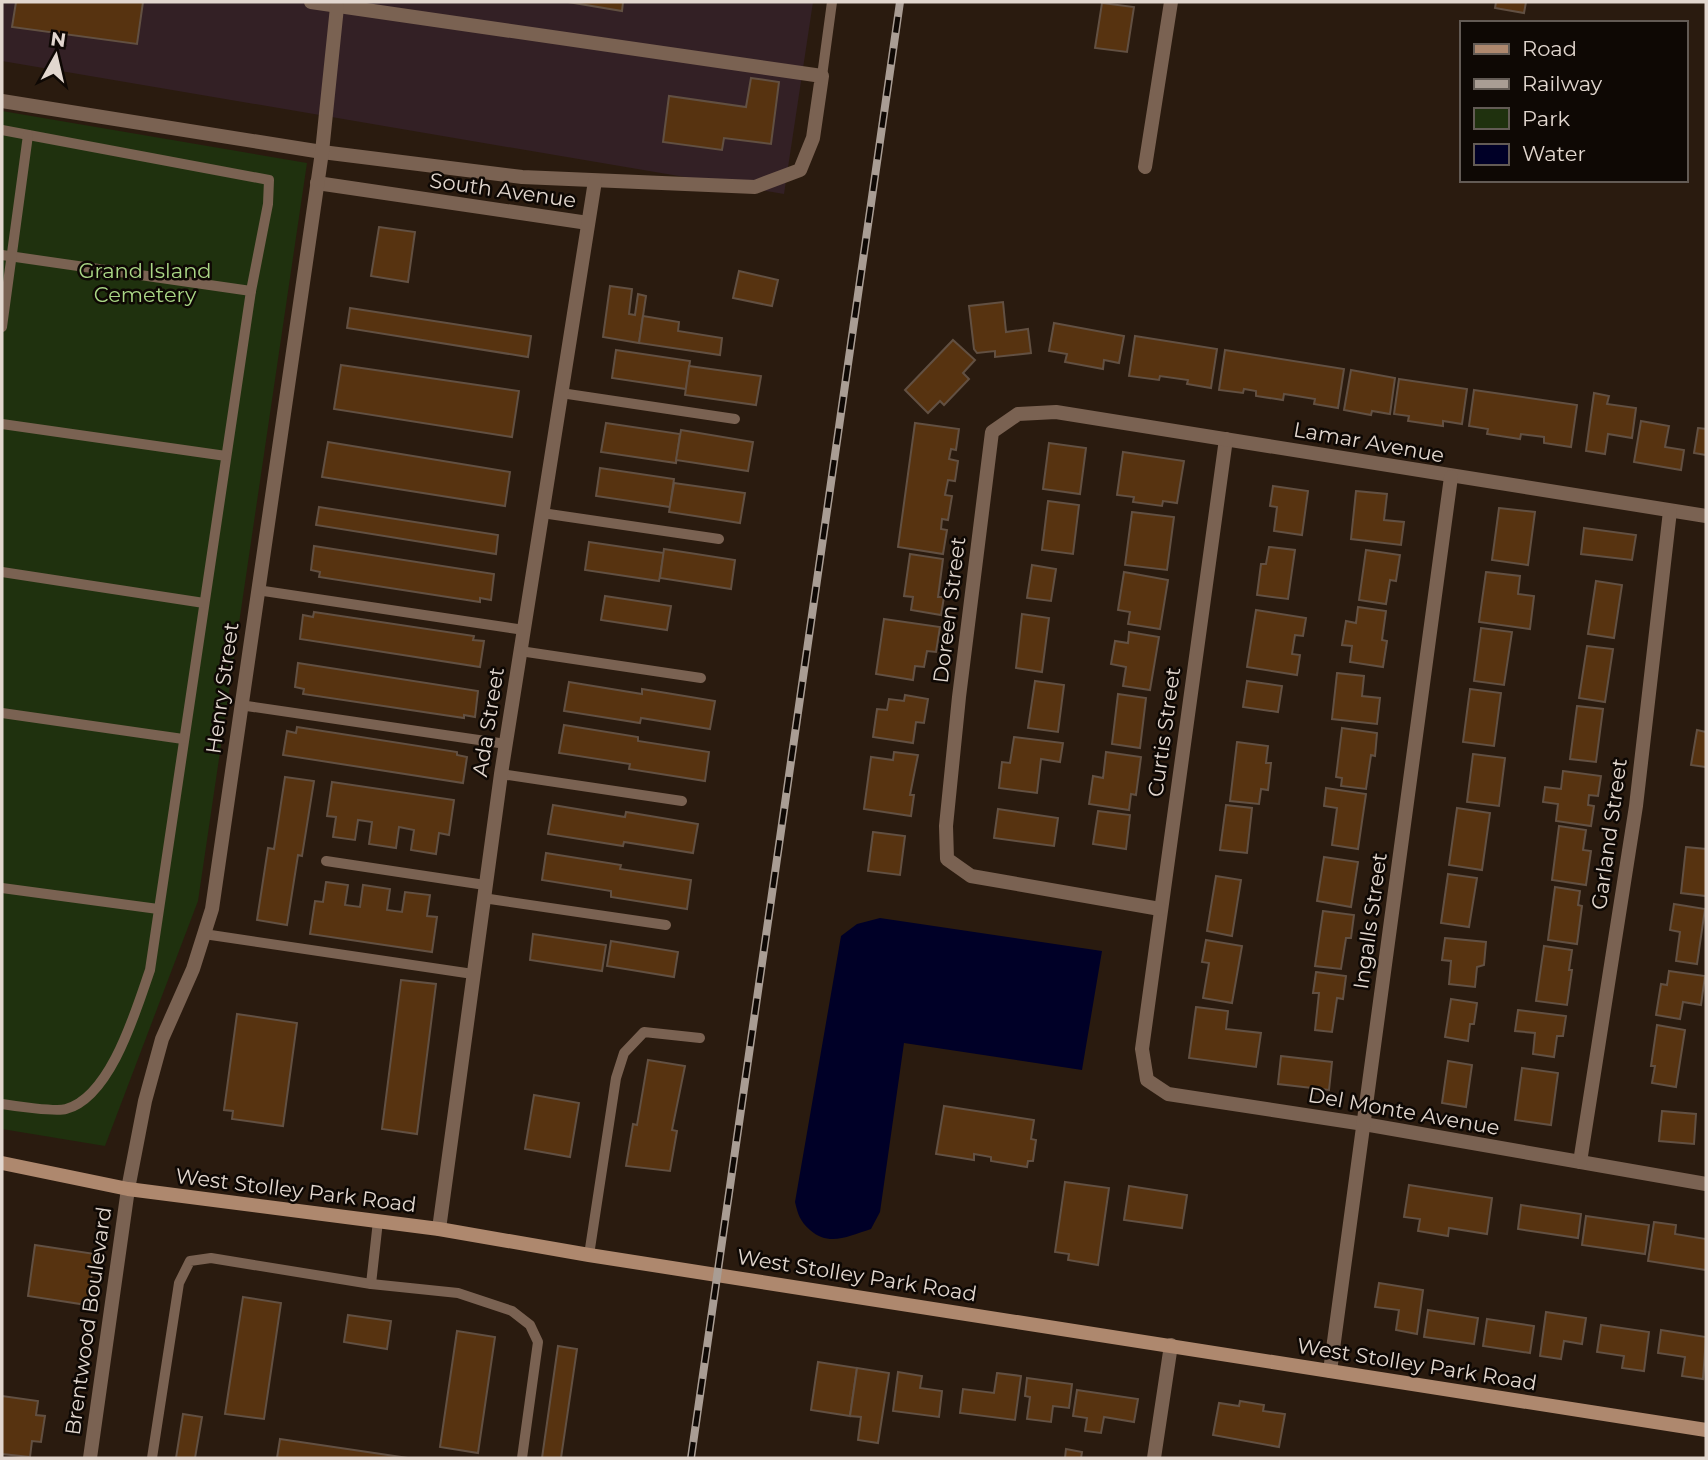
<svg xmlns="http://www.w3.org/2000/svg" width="1708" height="1460" font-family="Montserrat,sans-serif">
<rect width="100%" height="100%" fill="#2a1b0f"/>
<path fill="#332025" d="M2 2H813L784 194 2 61Z"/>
<path fill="#1f310e" d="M2 111 307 163 198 901 105 1146 2 1129Z"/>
<path fill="#000027" d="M880 918 1102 951 1082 1070 904 1043 880 1212 871 1229C849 1236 829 1247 810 1230 800 1221 798 1215 795 1202L841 936 857 924Z"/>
<g fill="#573310" stroke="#625042" stroke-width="2">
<path d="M16 2H143L137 44 12 27Z"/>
<path d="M568 2H623L622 11Z"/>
<path d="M1496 2H1526L1524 13 1495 8Z"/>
<path d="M1102 3 1134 7 1127 52 1095 48Z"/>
<path d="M751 78 779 82 771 144 724 138 722 150 663 142 669 96 746 107Z"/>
<path d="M379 227 415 232 408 282 371 276Z"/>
<path d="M739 271 778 280 772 306 733 298Z"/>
<path d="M610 286 632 289 629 314 635 315 638 294 646 296 639 343 603 337Z"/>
<path d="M1003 302 1006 332 1028 329 1031 353 995 357V351L977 353 974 349 969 306Z"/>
<path d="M350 308 531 336 528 357 347 328Z"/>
<path d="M643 316 679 322 678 331 722 338 720 355 639 343Z"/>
<path d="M1054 323 1124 336 1119 363 1104 360 1103 369 1065 362 1067 354 1049 351Z"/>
<path d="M1135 336 1217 349 1211 388 1187 384 1188 380 1160 376 1159 380 1129 376Z"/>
<path d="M953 340 975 360 963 373 969 379 944 405 940 401 928 413 905 390Z"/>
<path d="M616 350 690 361 686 389 612 378Z"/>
<path d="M1225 350 1344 369 1338 408 1314 404 1315 399 1284 394 1283 400 1256 396V391L1244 389 1243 393 1219 390Z"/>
<path d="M341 365 519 391 512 437 334 409Z"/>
<path d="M689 366 761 376 756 405 685 395Z"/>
<path d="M1351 370 1395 378 1390 414 1372 411 1371 415 1344 410Z"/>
<path d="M1399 379 1467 389 1462 424 1443 421V426L1408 421 1409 416 1394 414Z"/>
<path d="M1474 390 1577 405 1571 447 1544 443V437L1521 434 1520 439 1487 434 1488 429 1469 426Z"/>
<path d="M1594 393 1609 396 1607 404 1636 408 1632 438 1608 434 1605 454 1586 451Z"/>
<path d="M1641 421 1669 426 1665 447 1684 450 1681 470 1634 462Z"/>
<path d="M606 423 680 434 676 463 601 452Z"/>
<path d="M915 423 959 429 956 450 951 449 949 459 958 461 955 481 948 480 945 495 952 496 948 520 942 519 941 529 947 530 943 554 898 547Z"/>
<path d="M1698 428 1706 429V455L1694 453Z"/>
<path d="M681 430 753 442 748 471 676 460Z"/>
<path d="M328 442 510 472 505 506 322 477Z"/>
<path d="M1049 443 1086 448 1080 494 1043 489Z"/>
<path d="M1123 452 1184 461 1177 503 1163 501 1162 506 1133 502 1134 497 1117 495Z"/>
<path d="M600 468 674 479 670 507 596 496Z"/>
<path d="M674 483 745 493 740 523 669 512Z"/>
<path d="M1273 486 1308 491 1302 535 1274 531 1277 507 1270 506Z"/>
<path d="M1356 491 1387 494 1384 520 1404 522 1401 545 1351 539Z"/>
<path d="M1048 501 1079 505 1073 554 1042 550Z"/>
<path d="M319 507 498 535 496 554 316 525Z"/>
<path d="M1499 508 1535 512 1528 565 1492 560Z"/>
<path d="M1132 512 1174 517 1167 570 1125 565Z"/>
<path d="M1584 528 1636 535 1632 560 1581 554Z"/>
<path d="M589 542 664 553 659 581 585 570Z"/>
<path d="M314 546 494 574 491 600 480 598V602L319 577 320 572 311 570Z"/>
<path d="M1269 547 1295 550 1288 599 1257 595 1261 564H1266Z"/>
<path d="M664 549 735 560 731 589 660 578Z"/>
<path d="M1366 550 1400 555 1396 581 1390 580 1386 604 1359 600Z"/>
<path d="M910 554 943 559 938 597H944L941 615 911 610 913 597 904 596Z"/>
<path d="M1032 565 1056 569 1051 601 1027 598Z"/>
<path d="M1124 572 1168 580 1160 629 1128 624 1130 612 1118 610Z"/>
<path d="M1486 572 1520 576 1518 594 1534 596 1530 629 1479 622Z"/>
<path d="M1596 581 1622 585 1614 638 1588 634Z"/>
<path d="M605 596 671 606 667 630 601 620Z"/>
<path d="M1358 607 1386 611 1382 640 1387 641 1383 667 1350 662 1352 646 1342 645 1346 621 1356 623Z"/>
<path d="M1256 610 1306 618 1303 636 1295 635 1292 654 1300 655 1297 675 1247 667Z"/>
<path d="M314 612 474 636 473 640 484 641 480 667 300 639 303 615 313 617Z"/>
<path d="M1022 614 1049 618 1042 672 1016 668Z"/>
<path d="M884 619 940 627 936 652 927 651 924 667 915 666 913 680 876 674Z"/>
<path d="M1481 628 1512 632 1504 685 1474 681Z"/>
<path d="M1129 632 1159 637 1150 690 1123 686 1126 667 1111 664 1115 641 1128 643Z"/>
<path d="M1587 646 1613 649 1605 702 1579 698Z"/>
<path d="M298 663 478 691 475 717 464 715V718L303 694 304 689 295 687Z"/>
<path d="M1337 673 1364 676 1362 696 1380 698 1377 724 1332 719Z"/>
<path d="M1035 681 1064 685 1058 732 1028 728Z"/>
<path d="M1247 681 1282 686 1278 712 1243 707Z"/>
<path d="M569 682 642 694V689L715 701 710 729 641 718 640 723 564 711Z"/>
<path d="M1470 689 1501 693 1494 746 1463 742Z"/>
<path d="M1118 694 1146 698 1140 748 1112 744Z"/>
<path d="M905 695 928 699 924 723 916 722 913 743 873 737 877 709 887 710 889 699 904 701Z"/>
<path d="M1577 706 1603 709 1596 762 1570 759Z"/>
<path d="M564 725 638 737V741L709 752 705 781 629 769 630 764 559 753Z"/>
<path d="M297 727 457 752V755L467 757 463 783 283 755 287 731 296 733Z"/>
<path d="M1342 728 1377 733 1375 756 1371 755 1366 789 1341 786 1342 778 1336 777Z"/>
<path d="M1697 730 1706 732V767L1691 765Z"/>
<path d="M1014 737 1063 743 1060 762 1041 759 1037 793 999 788 1002 762 1010 763Z"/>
<path d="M1237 742 1268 746 1266 763H1271L1268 790 1261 789 1259 804 1230 801Z"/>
<path d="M894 752 918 755 910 795H914L911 816 864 809 871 757 893 760Z"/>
<path d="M1106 752 1141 757 1136 795 1131 794 1129 810 1089 804 1093 776 1103 778Z"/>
<path d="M1473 754 1505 758 1499 806 1467 802Z"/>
<path d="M1563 771 1601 776 1598 796 1589 795 1588 805 1594 806 1591 826 1556 821 1558 804 1543 802 1545 787 1561 789Z"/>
<path d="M285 777 314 781 302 856 298 855 287 925 257 920 268 848 274 849Z"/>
<path d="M332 782 454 800 449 835 439 833 436 854 411 850 414 830 399 827 396 848 369 844 372 822 358 820 355 840 333 837 336 817 327 816Z"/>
<path d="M1326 788 1366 794 1358 849 1332 845 1337 808 1324 806Z"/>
<path d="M553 805 625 817 626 812 698 824 693 853 624 842 623 846 548 834Z"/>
<path d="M1226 805 1252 808 1247 853 1220 850Z"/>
<path d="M1457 808 1490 813 1482 870 1449 865Z"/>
<path d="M998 809 1058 818 1054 846 994 838Z"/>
<path d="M1098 811 1130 815 1126 849 1093 844Z"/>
<path d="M1559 826 1586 830 1583 850 1591 851 1586 885 1552 880Z"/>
<path d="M873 832 905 836 900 875 868 871Z"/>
<path d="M1686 847 1706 849V896L1681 893Z"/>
<path d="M546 853 621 865 620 869 691 880 687 909 611 897V891L542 880Z"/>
<path d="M1324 857 1358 862 1351 907 1317 901Z"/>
<path d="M1448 874 1477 878 1469 927 1441 923Z"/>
<path d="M1216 876 1241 880 1232 936 1207 931Z"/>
<path d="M326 882 348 885 345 905 360 907 363 885 390 889 387 910 402 912 405 892 430 895 427 916 437 917 432 952 310 934 315 901 323 902Z"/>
<path d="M1555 887 1580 891 1578 905 1582 906 1577 944 1548 940Z"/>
<path d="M1674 904 1705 909 1697 964 1676 961 1680 932 1670 930Z"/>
<path d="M1323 911 1354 915 1351 938H1346L1341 969 1315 966Z"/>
<path d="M533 934 606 945 602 971 530 960Z"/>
<path d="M1445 938 1486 942 1484 965 1477 967 1475 987 1449 984 1451 961 1442 960Z"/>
<path d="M1206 940 1242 946 1232 1003 1203 998 1209 963 1202 962Z"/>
<path d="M611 941 678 952 674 977 607 966Z"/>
<path d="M1544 946 1572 950 1569 970H1572L1567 1005 1536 1001Z"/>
<path d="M1669 971 1705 976 1701 1005 1683 1002 1680 1019 1656 1015 1661 984 1667 985Z"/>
<path d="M1316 972 1346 976 1343 999 1337 998 1332 1032 1315 1030 1319 993H1313Z"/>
<path d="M401 980 436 984 417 1134 382 1129Z"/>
<path d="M1451 999 1477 1003 1474 1024H1470L1468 1041 1445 1037Z"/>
<path d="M1196 1007 1228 1011 1226 1029 1261 1033 1256 1067 1189 1058Z"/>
<path d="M1518 1010 1566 1016 1563 1036H1557L1554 1057 1533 1054 1535 1033 1515 1031Z"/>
<path d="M237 1014 297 1023 283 1126 232 1119 233 1111 224 1110Z"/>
<path d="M1657 1025 1685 1030 1676 1087 1652 1083 1655 1066H1651Z"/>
<path d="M1281 1056 1332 1062 1329 1090 1278 1084Z"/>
<path d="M648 1060 685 1066 672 1130 677 1131 670 1171 626 1166 633 1124 637 1125Z"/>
<path d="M1448 1061 1472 1065 1466 1107 1442 1103Z"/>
<path d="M1522 1068 1558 1073 1551 1125 1515 1120Z"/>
<path d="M534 1095 579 1103 570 1157 525 1149Z"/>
<path d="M944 1106 1034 1120 1031 1139 1036 1140 1033 1161H1028L1027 1167 991 1161V1157L974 1154V1160L936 1154Z"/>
<path d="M1662 1111 1696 1114 1694 1144 1659 1141Z"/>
<path d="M1065 1182 1109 1188 1098 1265 1068 1260 1069 1254 1055 1252Z"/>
<path d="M1409 1185 1492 1198 1487 1234 1449 1228 1448 1236 1418 1231 1420 1219 1404 1217Z"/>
<path d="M1129 1186 1187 1195 1182 1228 1124 1220Z"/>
<path d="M1521 1205 1581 1214 1578 1238 1518 1229Z"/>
<path d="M1586 1216 1649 1225 1645 1254 1582 1245Z"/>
<path d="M1654 1222 1676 1225 1675 1234 1706 1239V1270L1648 1261Z"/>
<path d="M35 1245 95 1254 87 1305 28 1296Z"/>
<path d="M1379 1283 1423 1290 1417 1334 1396 1330 1399 1310 1375 1307Z"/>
<path d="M243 1297 281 1303 264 1419 225 1414Z"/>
<path d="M1428 1310 1478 1318 1474 1344 1424 1337Z"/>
<path d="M1546 1312 1586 1318 1582 1344 1564 1341 1561 1359 1540 1356Z"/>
<path d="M348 1315 391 1321 387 1349 344 1342Z"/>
<path d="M1487 1319 1534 1326 1530 1353 1483 1346Z"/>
<path d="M1601 1325 1649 1332 1644 1371 1622 1368 1624 1356 1597 1352Z"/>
<path d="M1661 1330 1706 1337 1703 1379 1682 1376 1685 1357 1658 1353Z"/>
<path d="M457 1331 495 1337 478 1453 440 1447Z"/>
<path d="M558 1346 577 1349 561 1458H542Z"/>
<path d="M818 1362 857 1368 850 1416 811 1410Z"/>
<path d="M857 1368 889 1373 878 1443 858 1440 861 1417 850 1416Z"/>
<path d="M898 1372 922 1376 920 1388 942 1391 939 1417 893 1411Z"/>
<path d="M997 1373 1021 1376 1015 1420 960 1413 963 1389 994 1393Z"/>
<path d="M1027 1378 1072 1384 1069 1408 1053 1406 1051 1422 1027 1419 1030 1397 1025 1396Z"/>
<path d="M1077 1390 1138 1399 1134 1422 1104 1417 1101 1433 1085 1431 1087 1418 1073 1416Z"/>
<path d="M2 1396 38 1401 36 1415 45 1416 41 1442 32 1441 30 1457 2 1454Z"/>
<path d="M1240 1401 1264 1405 1263 1411 1285 1414 1279 1447 1213 1435 1219 1403 1239 1406Z"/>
<path d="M183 1414 202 1417 195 1458H176Z"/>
<path d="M280 1439 408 1458H277Z"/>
<path d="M1066 1449 1082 1452 1081 1458H1065Z"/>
</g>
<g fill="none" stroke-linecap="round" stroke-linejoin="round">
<g stroke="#7a6252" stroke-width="10">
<path d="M822 76 832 2"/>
<path d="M2 130 269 180 268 204 251 291 150 970C136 1010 111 1097 66 1109 56 1112 14 1106 2 1104"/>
<path d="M2 255 251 291"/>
<path d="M2 327 28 135"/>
<path d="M561 393 735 419"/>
<path d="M2 424 226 456"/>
<path d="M542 513 719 539"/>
<path d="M2 572 204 603"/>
<path d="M257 590 524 630"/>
<path d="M520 651 701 678"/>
<path d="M240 705 506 744"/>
<path d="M2 713 183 739"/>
<path d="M501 774 682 801"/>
<path d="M326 861 485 885"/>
<path d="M2 888 158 909"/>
<path d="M483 898 666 925"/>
<path d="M204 934 473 974"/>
<path d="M589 1255 616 1078 624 1053 644 1032 700 1038"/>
<path d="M371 1284 378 1221"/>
<path d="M152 1458 179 1283 190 1261 211 1258 371 1284 458 1293 512 1311 530 1325 538 1342 522 1458"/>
</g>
<g stroke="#7a6252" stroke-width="14">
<path d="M2 101 322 152 522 177 755 187 800 170 813 138 822 76 311 2"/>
<path d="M1145 167 1171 2"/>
<path d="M317 183 588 223"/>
<path d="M1226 439 1142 1049 1147 1080 1168 1094 1364 1124 1706 1184"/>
<path d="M1160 909 971 876 947 859 946 826 959 697 992 432 1018 414 1056 412 1706 516"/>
<path d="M1580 1162 1636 806 1670 511"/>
<path d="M439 1229 501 774 595 181"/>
<path d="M1330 1371 1451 477"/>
<path d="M90 1458 128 1189 145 1101 162 1039 193 969 212 909 322 152 337 7"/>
<path d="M1154 1458 1171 1345"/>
</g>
<path stroke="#ae886e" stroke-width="14" d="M2 1163 128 1189 439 1229 589 1255 1706 1430"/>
<g stroke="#a99d94" stroke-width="8">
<path id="rail" d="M691 1458 900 2"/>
</g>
<use href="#rail" stroke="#0e0804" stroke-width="5" stroke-dasharray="16" stroke-linecap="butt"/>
</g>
<g text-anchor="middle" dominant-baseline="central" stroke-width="5" stroke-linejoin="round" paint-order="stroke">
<g font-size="21" fill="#e2d7cf" stroke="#0e0804">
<text transform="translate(503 190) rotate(8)">South Avenue</text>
<text transform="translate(1369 442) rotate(10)">Lamar Avenue</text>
<text transform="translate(949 610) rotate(-83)">Doreen Street</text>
<text transform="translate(222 688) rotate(-82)">Henry Street</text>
<text transform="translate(488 722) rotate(-81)">Ada Street</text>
<text transform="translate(1164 732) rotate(-82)">Curtis Street</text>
<text transform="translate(1609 834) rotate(-82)">Garland Street</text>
<text transform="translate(1370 921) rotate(-82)">Ingalls Street</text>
<text transform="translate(1404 1111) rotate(10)">Del Monte Avenue</text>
<text transform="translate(296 1190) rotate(7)">West Stolley Park Road</text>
<text transform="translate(857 1275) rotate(9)">West Stolley Park Road</text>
<text transform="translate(88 1321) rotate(-82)">Brentwood Boulevard</text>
<text transform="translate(1417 1364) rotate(9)">West Stolley Park Road</text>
</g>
<g font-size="21" fill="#aad786" stroke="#0e0804">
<text x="145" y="270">Grand Island<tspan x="145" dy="24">Cemetery</tspan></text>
</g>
</g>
<rect width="1708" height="1460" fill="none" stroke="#e2d7cf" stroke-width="7"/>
<rect x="1460" y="21" width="228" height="161" fill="#0e0804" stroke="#635b55" stroke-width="2"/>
<rect x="1474" y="44" width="35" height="10" fill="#ae886e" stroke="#635b55" stroke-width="2"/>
<text x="1522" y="56" font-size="21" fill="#e2d7cf">Road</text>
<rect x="1474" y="79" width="35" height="10" fill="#a99d94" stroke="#635b55" stroke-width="2"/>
<text x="1522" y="91" font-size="21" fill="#e2d7cf">Railway</text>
<rect x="1474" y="108" width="35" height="21" fill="#1f310e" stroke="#635b55" stroke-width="2"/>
<text x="1522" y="126" font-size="21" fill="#e2d7cf">Park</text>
<rect x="1474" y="144" width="35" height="21" fill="#000027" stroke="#635b55" stroke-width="2"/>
<text x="1522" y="161" font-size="21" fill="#e2d7cf">Water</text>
<g transform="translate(56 56) rotate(8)" stroke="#0e0804" stroke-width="5" paint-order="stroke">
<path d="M0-5L12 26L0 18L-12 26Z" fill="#e2d7cf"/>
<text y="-10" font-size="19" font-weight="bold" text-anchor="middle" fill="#e2d7cf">N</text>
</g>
</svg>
